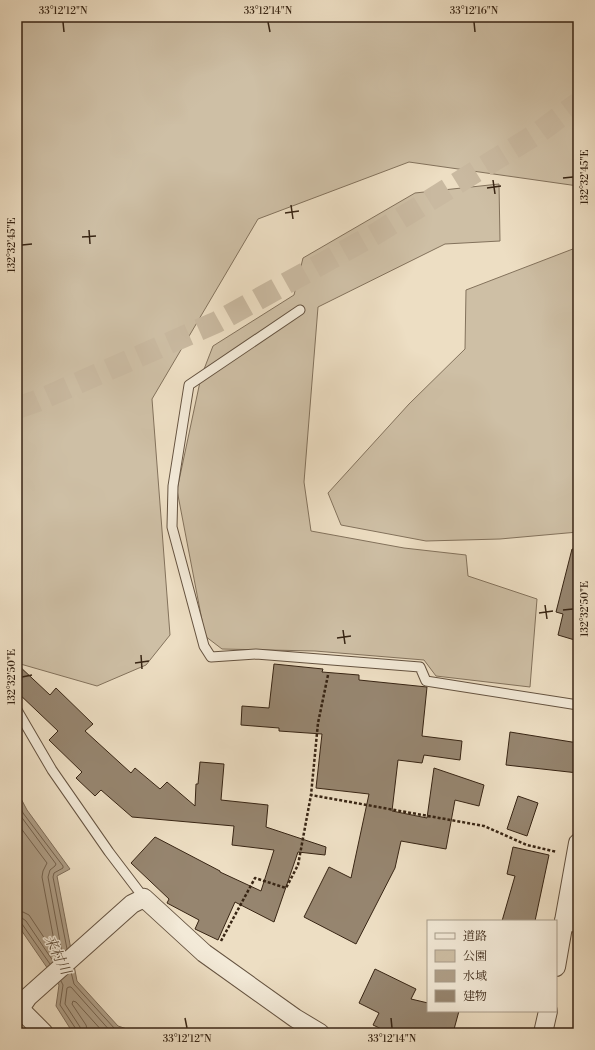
<svg xmlns="http://www.w3.org/2000/svg" width="595" height="1050" font-family="'Libre Bodoni','Noto Serif JP',serif">
<rect width="100%" height="100%" fill="#eddec3"/>
<filter id="stains"><feTurbulence type="fractalNoise" baseFrequency=".005" numOctaves="4"/><feColorMatrix values="0 0 0 0 .2 0 0 0 0 .09 0 0 0 0 .02 0 0 0 .5 -.17"/></filter>
<radialGradient id="worn" r=".72"><stop offset=".6" stop-color="#630" stop-opacity="0"/><stop offset="1" stop-color="#630" stop-opacity=".3"/></radialGradient>
<g fill="#cebfa5" stroke="#83725c">
<path d="M17 17H578V186L409 162 258 219 152 399 170 635 146 665 97 686 17 663Z"/>
<path d="M499 184 500 241 445 244 318 307 304 482 311 531 404 548 466 555 468 576 537 599 530 687 436 676 424 660 315 651 222 649 205 636 177 490 201 377 213 346 294 295 303 258 415 193Z"/>
<path d="M578 247V532L500 539 426 541 341 525 328 493 409 404 465 349 466 290Z"/>
</g>
<path fill="#af9f88" stroke="#7f6e5a" d="M17 791 27 810 70 869 57 876 77 981 118 1026 139 1033H73L56 1006 59 985 17 924Z"/>
<g fill="none" stroke-linecap="round" stroke-linejoin="round">
<g stroke="#74624e" stroke-width="1">
<path d="M17 800 23 813 63 866V868L54 873 53 877 67 949"/>
<path d="M17 811 56 864 55 866 50 870 48 877 62 953"/>
<path d="M17 823 47 863 43 871 42 877 55 946 54 948H51L29 915 23 912 17 911"/>
<path d="M17 917 22 918 26 921 53 961"/>
<path d="M17 922H20L22 924 50 964"/>
<path d="M71 972 74 984 115 1029 126 1033"/>
<path d="M61 981 63 985 60 1005 76 1029V1033"/>
<path d="M82 1033 80 1027 65 1004 67 988 69 987H71L112 1033"/>
<path d="M88 1033 86 1025 72 1004 73 1001 76 1002 104 1033"/>
</g>
</g>
<g fill="#96856f" stroke="#382514">
<path d="M572 549 578 550V641L558 635 563 614 556 612Z"/>
<path d="M17 664 50 695 56 688 93 724 85 731 131 773 135 768 160 789 167 782 195 806 196 784H198L200 762 224 764 221 800 268 805 266 827 326 847 325 855 298 852 274 922 235 902 218 940 195 929 199 920 167 903 169 899 131 863 155 837 220 871V872L261 891 274 850 232 845 234 826 132 817 101 790 95 796 76 778 82 772 49 740 58 731 17 692Z"/>
<path d="M274 664 323 669 322 672 359 675V680L427 687 422 736 462 741 460 760 424 755 422 763 398 760 392 811 427 818 434 768 484 785 479 806 455 800 446 849 401 841 395 868 356 944 304 917 329 867 351 878 369 794 316 788 322 734 279 731V728L241 725 242 706 269 708Z"/>
<path d="M510 732 578 743V773L506 765Z"/>
<path d="M518 796 538 803 527 836 507 829Z"/>
<path d="M513 847 549 855 535 921H502L515 876 507 874Z"/>
<path d="M375 969 416 989 411 999 428 1003V1011H459L453 1033H390L373 1025 379 1013 359 1003Z"/>
</g>
<g fill="none" stroke-linecap="round" stroke-linejoin="round">
<path stroke="#c9b9a0" stroke-width="22" stroke-dasharray="22 11" stroke-linecap="butt" d="M17 408 37 401 217 322 377 233 538 133 578 103"/>
<g stroke="#655340" stroke-width="11">
<g id="lane">
<path d="M300 310 189 385 173 486 172 527 204 646 211 657 256 654 420 667 426 681 578 705"/>
<path d="M17 710 52 770 109 852 144 898"/>
</g>
</g>
<g stroke="#655340" stroke-width="20">
<g id="street">
<path d="M564 921 578 843"/>
<path d="M556 967 564 921 578 923"/>
<path d="M17 1004 20 1009 44 1033"/>
<path d="M17 1013 28 997 132 904 144 898 204 953 295 1018 320 1033"/>
<path d="M543 1033 548 1011"/>
</g>
</g>
<g stroke="#382514" stroke-width="2.5" stroke-dasharray="3 2" stroke-linecap="butt">
<path d="M328 675 318 723 311 795 484 826 527 845 557 852"/>
<path d="M221 941 255 878 286 888 298 865 311 795"/>
</g>
<use href="#lane" stroke="#f3ead8" stroke-width="9"/>
<use href="#street" stroke="#f3ead8" stroke-width="18"/>
</g>
<path fill="none" stroke="#382514" stroke-width="1.5" d="M63 22 64 32M268 22 270 32M474 22 475 32M563 178 573 177M493 180 495 194M487 188 501 186M291 205 293 219M285 213 299 211M89 230 90 244M82 237 96 236M22 245 32 244M545 605 547 619M563 610 573 609M539 613 553 611M343 630 345 644M337 638 351 636M141 655 142 669M135 663 149 661M22 677 32 675M185 1018 187 1028M391 1018 392 1028"/>
<g text-anchor="middle" dominant-baseline="central" stroke-width="3" stroke-linejoin="round" paint-order="stroke">
<g font-size="14" font-style="italic" fill="#5c4a37" stroke="#f3ead8">
<text transform="translate(57 955) rotate(64)">来村川</text>
</g>
</g>
<rect width="595" height="1050" fill="none" stroke="#eddec3" stroke-width="44"/>
<rect x="427" y="920" width="130" height="92" fill="#f3ead8" stroke="#a89b8a"/>
<rect x="435" y="933" width="20" height="6" fill="#f3ead8" stroke="#a89b8a"/>
<text x="463" y="940" font-size="12" fill="#382514">道路</text>
<rect x="435" y="950" width="20" height="12" fill="#cebfa5" stroke="#a89b8a"/>
<text x="463" y="960" font-size="12" fill="#382514">公園</text>
<rect x="435" y="970" width="20" height="12" fill="#af9f88" stroke="#a89b8a"/>
<text x="463" y="980" font-size="12" fill="#382514">水域</text>
<rect x="435" y="990" width="20" height="12" fill="#96856f" stroke="#a89b8a"/>
<text x="463" y="1000" font-size="12" fill="#382514">建物</text>
<rect x="22" y="22" width="551" height="1006" fill="none" stroke="#382514" stroke-width="1.5"/>
<g font-size="10" text-anchor="middle" fill="#382514">
<text x="63" y="14">33°12'12"N</text>
<text x="268" y="14">33°12'14"N</text>
<text x="474" y="14">33°12'16"N</text>
<text transform="translate(584 177) rotate(-90)" y="4">132°32'45"E</text>
<text transform="translate(11 245) rotate(-90)" y="4">132°32'45"E</text>
<text transform="translate(584 609) rotate(-90)" y="4">132°32'50"E</text>
<text transform="translate(11 677) rotate(-90)" y="4">132°32'50"E</text>
<text x="187" y="1042">33°12'12"N</text>
<text x="392" y="1042">33°12'14"N</text>
</g>
<rect width="100%" height="100%" filter="url(#stains)"/>
<rect width="100%" height="100%" fill="url(#worn)"/>
</svg>
